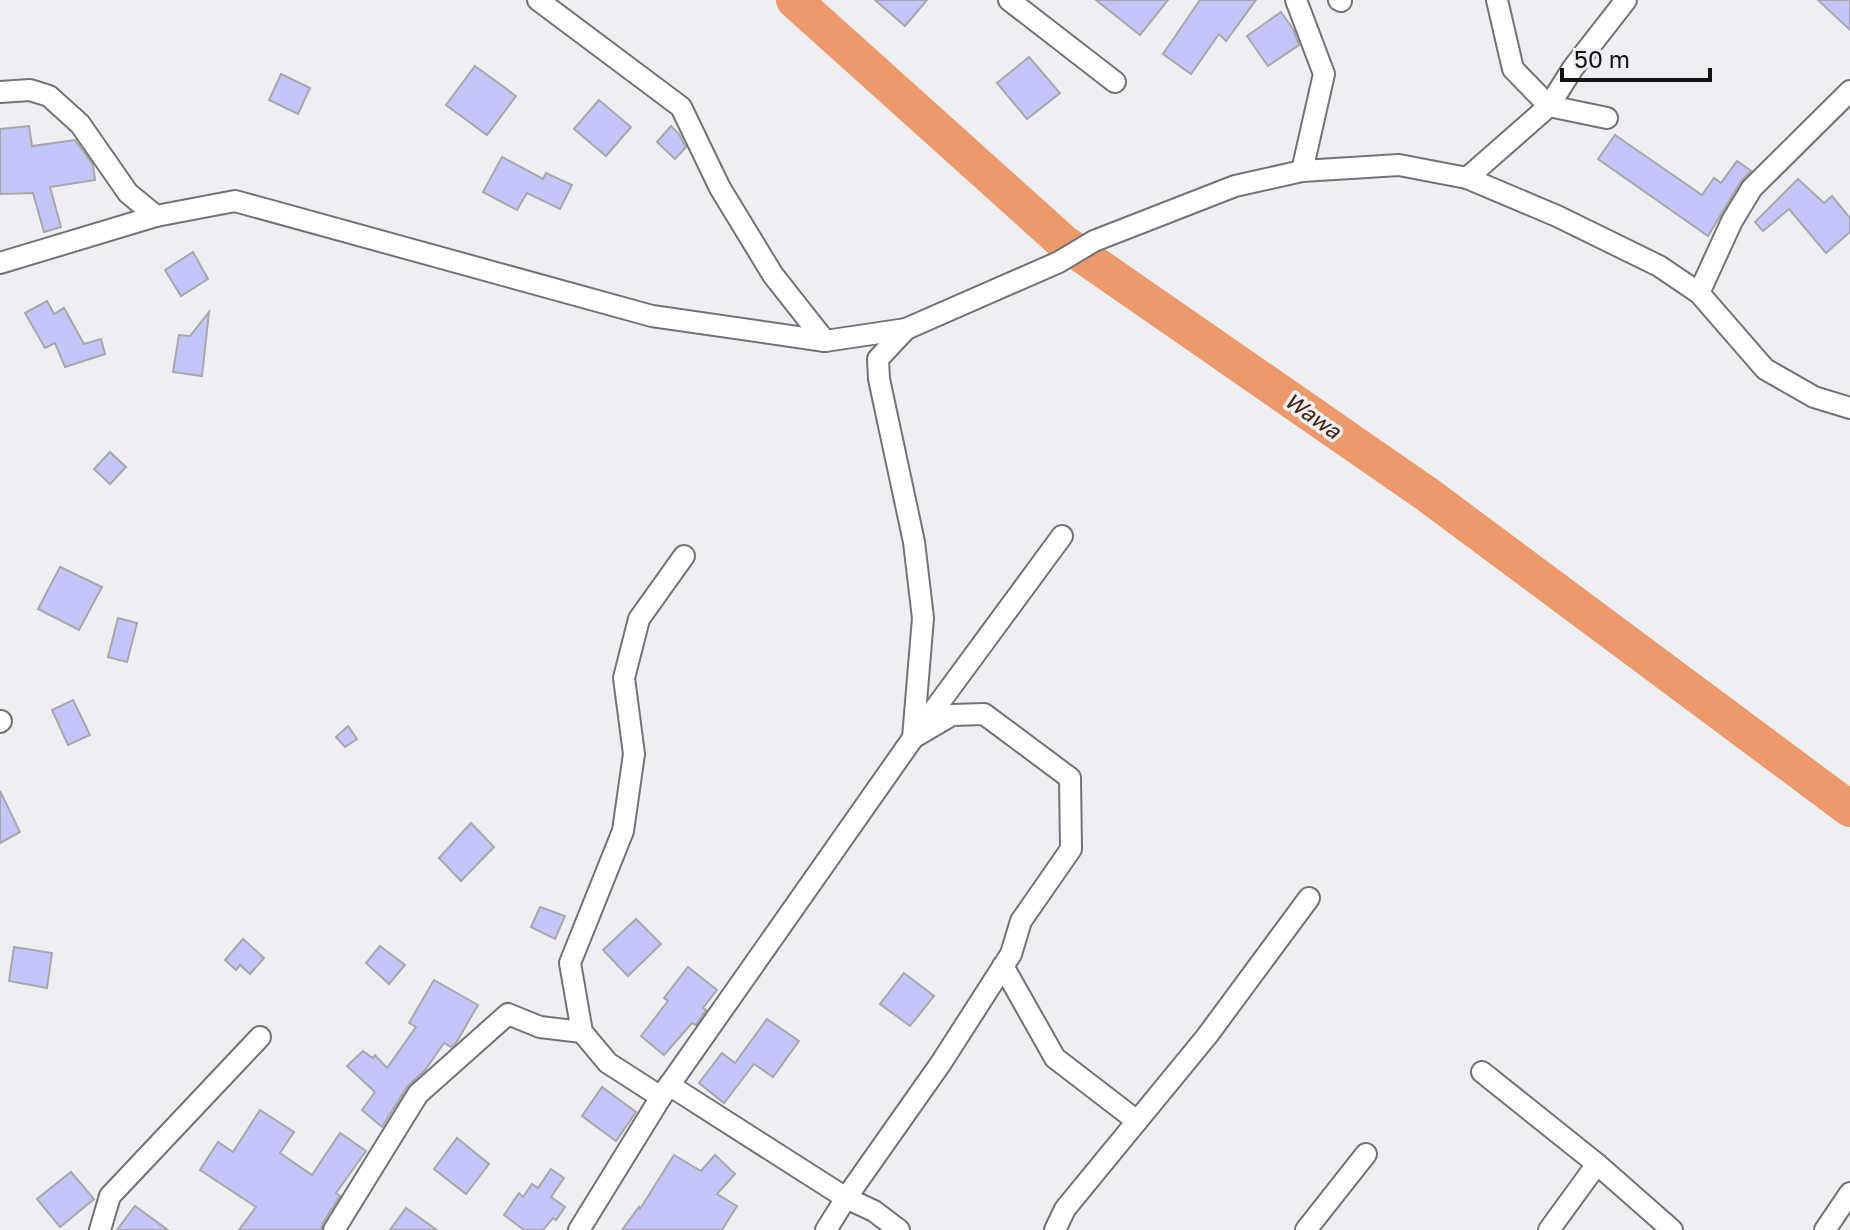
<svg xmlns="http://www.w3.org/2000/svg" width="1850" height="1230" font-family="'Golos Text',sans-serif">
<rect width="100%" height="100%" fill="#eeeff2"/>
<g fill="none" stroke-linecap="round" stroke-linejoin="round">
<path stroke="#ee996b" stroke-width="36" d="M794 0 1063 242 1428 495 1850 809"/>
</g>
<g fill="#c4c6fa" stroke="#a8a8ac" stroke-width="2">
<path d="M875 0H927L905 26Z"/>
<path d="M1096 0H1168L1140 35Z"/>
<path d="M1200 0H1256L1226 41 1219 34 1191 74 1163 54Z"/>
<path d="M1818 0H1850V30Z"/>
<path d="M1281 12 1293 29 1299 45 1268 66 1247 36Z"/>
<path d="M1029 57 1060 93 1027 119 997 83Z"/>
<path d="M475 66 516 96 487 135 446 105Z"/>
<path d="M281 74 310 88 298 114 269 100Z"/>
<path d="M599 100 631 127 606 156 574 129Z"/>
<path d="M29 126 32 146 75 140 93 165 95 180 50 187 61 227 44 232 33 193 0 194V129Z"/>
<path d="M671 126 679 134 686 147 675 159 657 142Z"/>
<path d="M1615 135 1702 195 1714 178 1721 183 1737 161 1751 171 1741 181 1708 236 1598 159Z"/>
<path d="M502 157 543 179 546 173 572 185 560 209 527 193 517 210 483 192Z"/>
<path d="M1798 179 1824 203 1832 196 1850 218V232L1826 253 1789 209 1763 231 1755 222Z"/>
<path d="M193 252 208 279 181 296 165 270Z"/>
<path d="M47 301 54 314 64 308 84 344 101 339 105 354 65 367 55 343 45 348 25 313Z"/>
<path d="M209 312 202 376 173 372 179 335 190 336Z"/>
<path d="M110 452 126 467 110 484 94 469Z"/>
<path d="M60 567 102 587 79 630 38 609Z"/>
<path d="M118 618 137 623 127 662 108 657Z"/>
<path d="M73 700 90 735 68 745 52 710Z"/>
<path d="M348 726 357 739 345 747 336 737Z"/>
<path d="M0 791 20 832 0 843Z"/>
<path d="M471 823 494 847 461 881 439 858Z"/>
<path d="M540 907 565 916 555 939 531 927Z"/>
<path d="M636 919 661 944 628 976 603 950Z"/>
<path d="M243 939 264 958 250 974 240 965 236 970 225 960Z"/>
<path d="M380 946 405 965 389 984 366 963Z"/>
<path d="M14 947 52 953 47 988 9 981Z"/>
<path d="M688 967 717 990 703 1008 706 1010 696 1025 692 1023 664 1055 641 1036 668 1001 664 998Z"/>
<path d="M904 973 934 996 910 1026 880 1004Z"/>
<path d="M434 980 478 1005 456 1043 451 1047 444 1043 425 1070 407 1087 382 1127 362 1110 375 1092 347 1066 363 1051 373 1058 375 1055 387 1068 416 1027 409 1023Z"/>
<path d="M767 1019 799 1041 773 1077 754 1064 724 1103 699 1083 722 1053 735 1063Z"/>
<path d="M602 1087 636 1112 616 1141 582 1116Z"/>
<path d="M260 1110 294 1132 280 1153 312 1175 340 1133 366 1151 336 1193 340 1196 323 1223 321 1230H239L256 1207 200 1170 218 1142 233 1152Z"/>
<path d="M457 1138 489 1164 466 1194 434 1169Z"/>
<path d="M674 1155 701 1171 715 1155 735 1174 717 1194 737 1206 722 1230H622L639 1207 640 1209Z"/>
<path d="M551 1169 564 1178 551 1197 565 1207 556 1220 553 1218 543 1230H524L504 1215 519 1193 523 1197 532 1184 538 1188Z"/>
<path d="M71 1172 94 1199 60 1227 37 1199Z"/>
<path d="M135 1206 168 1230H117Z"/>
<path d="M406 1208 437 1230H390Z"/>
</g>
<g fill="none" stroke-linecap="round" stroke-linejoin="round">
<g stroke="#727376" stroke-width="24">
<g id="street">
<path d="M538 0 681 107 720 188 773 275 825 341"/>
<path d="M1009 0 1115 82"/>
<path d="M1296 0 1324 74 1302 171"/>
<path d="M1339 0 1341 1"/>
<path d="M1497 0 1513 69 1549 106 1607 118"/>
<path d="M0 92 30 90 49 96 80 124 128 193 156 216"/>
<path d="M1467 178 1549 106 1573 68 1626 0"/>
<path d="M0 263 156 216 235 201 652 316 825 341 906 329 1059 262 1094 241 1235 186 1302 171 1399 165 1467 178 1557 216 1659 266 1699 293 1765 369 1814 397 1850 408"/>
<path d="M1699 293 1732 221 1752 188 1850 91"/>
<path d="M906 329 878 359 879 379 914 542 923 618 913 738"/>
<path d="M0 722 1 721"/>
<path d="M920 729 1062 536"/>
<path d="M1003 966 1055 1058 1137 1121"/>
<path d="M1482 1072 1597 1164 1672 1230"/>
<path d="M669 1085 846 1198 874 1211 899 1230"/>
<path d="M661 1097 608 1063 582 1032 570 963 623 831 634 754 624 678 639 619 684 556"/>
<path d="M100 1230 110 1196 260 1037"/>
<path d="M334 1230 418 1094 508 1014 540 1027 582 1032"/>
<path d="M579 1230 661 1097 913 738 952 715 984 714 1070 778 1071 849 1021 921 1011 954 941 1063 846 1198 826 1230"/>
<path d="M1055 1230 1065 1209 1207 1036 1309 898"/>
<path d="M1306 1230 1366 1154"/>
<path d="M1549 1230 1597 1164"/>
<path d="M1825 1230 1850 1193"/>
</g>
</g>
<use href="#street" stroke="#fff" stroke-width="20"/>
</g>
<g text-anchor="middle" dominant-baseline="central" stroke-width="7" stroke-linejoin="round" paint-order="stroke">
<g font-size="22" font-style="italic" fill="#452310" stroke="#eeeff2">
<text transform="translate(1313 415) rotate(35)">Wawa</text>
</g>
</g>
<path d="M1562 68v12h148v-12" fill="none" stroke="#131314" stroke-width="4"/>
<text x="1574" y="68" font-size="24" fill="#131314" stroke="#eeeff2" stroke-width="6" paint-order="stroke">50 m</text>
</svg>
